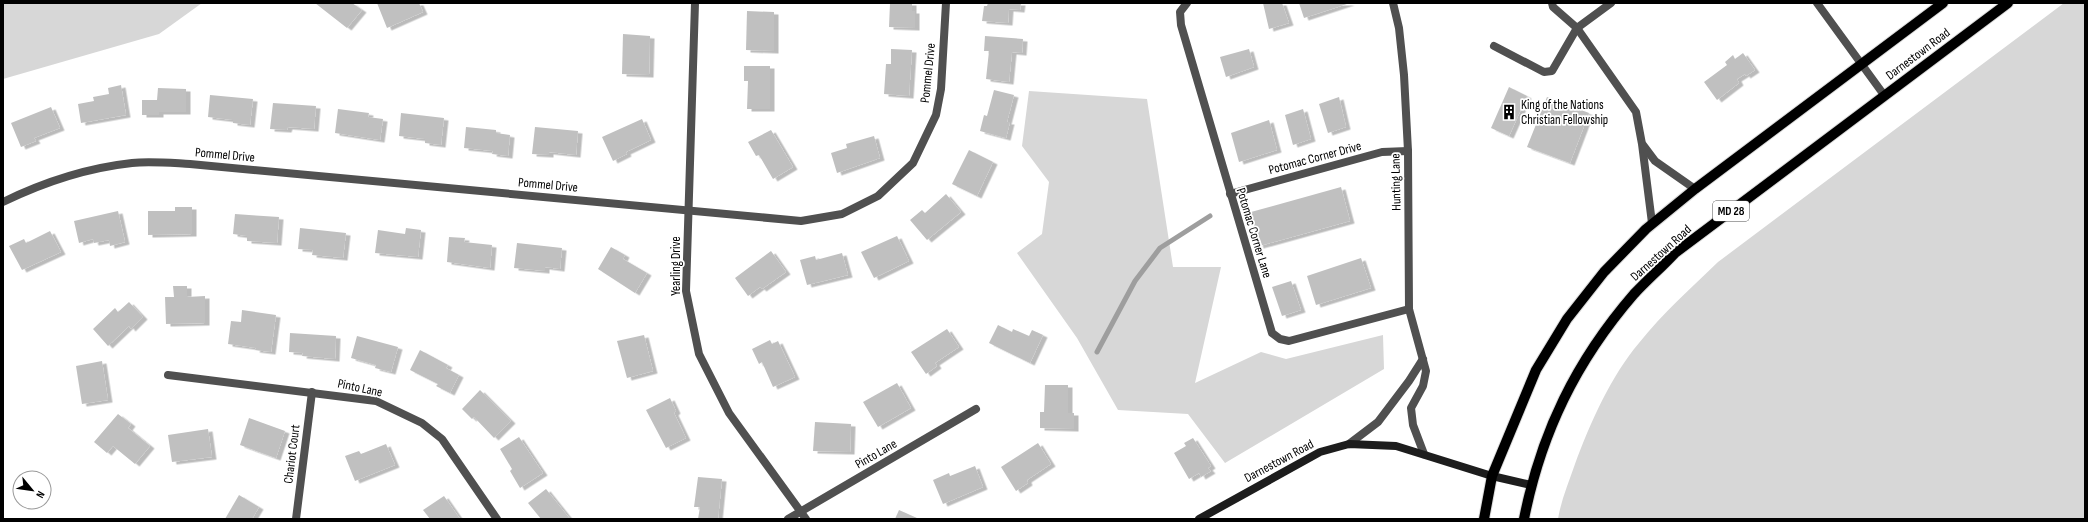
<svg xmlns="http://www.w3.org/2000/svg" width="2088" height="522" font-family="'Sofia Sans Condensed',sans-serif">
<defs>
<filter id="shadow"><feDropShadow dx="4.5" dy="2.5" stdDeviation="0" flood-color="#0004"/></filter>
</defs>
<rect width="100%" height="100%" fill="#fff"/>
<g fill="#d7d7d7">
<path d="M3 3H202L159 34 3 79Z"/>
<path d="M2064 3H2085V519H1558C1561 500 1569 482 1575 464 1590 423 1611 376 1639 343 1663 313 1691 288 1718 262Z"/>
<path d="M1029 91 1147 99 1173 267H1221L1195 383 1261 352 1286 359 1383 335 1384 369 1225 463 1188 414 1118 410 1077 338 1017 253 1042 234 1049 182 1022 146Z"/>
</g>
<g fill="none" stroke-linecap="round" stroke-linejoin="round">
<path stroke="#9e9e9e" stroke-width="5" d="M1097 352 1135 281 1160 248 1210 216"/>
</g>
<g fill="#c0c0c0" filter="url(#shadow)">
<path d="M315 3H352L362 10 347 28Z"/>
<path d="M377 3H419L423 12 387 28Z"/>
<path d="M890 3H912V11H915V28L889 27Z"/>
<path d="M988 3H1021L1020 10 1009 9 1008 23 982 21 984 6H987Z"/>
<path d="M1263 3H1282L1289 23 1269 29Z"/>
<path d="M1299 3H1350L1304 18Z"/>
<path d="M747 11 774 12V51L746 50Z"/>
<path d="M623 34 650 36 649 75 622 74Z"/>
<path d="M985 36 1023 39 1022 53 1012 52 1009 82 986 79 989 51H984Z"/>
<path d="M891 49 912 50 909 96 884 94 886 64H891Z"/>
<path d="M1249 49 1254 67 1226 77 1220 57Z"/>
<path d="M1743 53 1755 70 1746 76 1745 74 1737 79 1739 83 1717 100 1704 82 1727 65 1725 62 1733 55 1735 59Z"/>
<path d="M744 66H770V109H747L748 81H744Z"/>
<path d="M121 85 126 115 81 123 78 104 94 101 93 97 109 94 108 88Z"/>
<path d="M1509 87 1527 96 1509 136 1491 128Z"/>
<path d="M158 88 186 89V112H159V115H142V100H157Z"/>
<path d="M994 90 1014 95 1007 122H1010L1006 138 980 131 984 115 987 116Z"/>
<path d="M210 95 253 99 250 125 233 123V120L208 117Z"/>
<path d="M1339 97 1346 127 1328 133 1319 104Z"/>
<path d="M1547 97 1589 113 1570 163 1527 147Z"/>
<path d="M273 103 316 106 314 129 288 127 287 130 270 129Z"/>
<path d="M51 107 60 128 34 138 36 141 21 147 11 123Z"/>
<path d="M338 109 369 113 368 117 383 119 380 140 335 133Z"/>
<path d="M1303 109 1311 139 1293 145 1285 115Z"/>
<path d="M401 113 444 118 441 145 425 143V139L399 136Z"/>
<path d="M642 119 651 140 626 152 627 154 613 161 602 137Z"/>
<path d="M1269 120 1277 150 1239 162 1231 133Z"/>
<path d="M466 127 496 130V133L510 135 508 156 492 154 493 151 464 148Z"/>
<path d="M535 127 578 131 576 155 549 152V155L532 154Z"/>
<path d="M771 130 793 167 773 179 759 155 756 156 748 142Z"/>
<path d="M874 136 880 158 837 173 831 153 847 148 846 144Z"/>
<path d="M969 150 993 162 977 196 952 184Z"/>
<path d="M1341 187 1350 221 1259 246 1251 212Z"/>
<path d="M946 194 961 212 927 240 910 220 922 210 925 213Z"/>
<path d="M175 207H192V234L148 235V211H175Z"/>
<path d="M118 211 125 242 110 246 109 240 94 243 93 239 79 243 74 221Z"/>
<path d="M235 214 279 217 277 243 247 241V236L233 234Z"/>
<path d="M300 228 346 233 343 258 312 255 313 250 298 249Z"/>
<path d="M406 228 421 230 418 257 375 253 378 230 405 234Z"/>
<path d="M50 231 61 252 22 270 9 246 24 239 26 243Z"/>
<path d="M897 236 909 261 874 278 861 252Z"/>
<path d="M449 237 465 238 464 242 492 245 490 268 447 262Z"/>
<path d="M517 243 562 248 560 269 545 267V271L514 268Z"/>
<path d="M611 247 625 255 623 259 647 273 635 293 598 269Z"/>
<path d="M771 251 786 272 762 289 760 287 748 296 735 278Z"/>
<path d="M842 253 848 275 807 285 800 260 815 256 816 260Z"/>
<path d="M1361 258 1371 288 1316 305 1307 276Z"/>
<path d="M1291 281 1301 310 1282 316 1272 287Z"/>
<path d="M173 286H187V297L205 296V323L166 324 165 297H174Z"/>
<path d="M129 302 143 317 131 329 129 326 108 346 93 329 115 308 118 312Z"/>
<path d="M242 310 276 315 271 352 255 350 256 348 228 344 231 321 241 322Z"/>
<path d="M998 325 1012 332 1013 329 1029 336 1032 330 1043 335 1030 363 989 343Z"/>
<path d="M947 329 959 347 935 363 937 366 926 374 911 352Z"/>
<path d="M290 333 336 336 335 359 302 356 303 353 289 352Z"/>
<path d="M644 335 653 371 627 378 617 341Z"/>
<path d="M357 336 398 347 391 372 375 368 376 365 351 358Z"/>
<path d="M770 340 772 344 778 341 795 377 773 387 762 362 759 364 752 349Z"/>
<path d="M420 350 448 365 446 368 459 375 450 393 436 386 438 384 410 370Z"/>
<path d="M102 361 108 400 82 404 76 366Z"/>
<path d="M897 383 911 408 878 427 863 402Z"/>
<path d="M1045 385H1068V413H1074V429L1040 428V412H1044Z"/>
<path d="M480 390 511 421 494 438 474 417 472 419 462 409Z"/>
<path d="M670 398 676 411 674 413 686 438 666 448 646 410Z"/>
<path d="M118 414 131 424 128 428 150 446 135 464 113 446 107 453 94 442Z"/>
<path d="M249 418 285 431 276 458 240 445Z"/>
<path d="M815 422 851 424 850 452 813 451Z"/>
<path d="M208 429 212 457 172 462 168 435Z"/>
<path d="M519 437 543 473 520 488 510 471 512 469 500 449Z"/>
<path d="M1193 438 1211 466 1208 468 1211 471 1201 477 1199 473 1189 479 1174 453 1186 446 1184 443Z"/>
<path d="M1038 443 1051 464 1027 480 1028 483 1016 491 1001 467Z"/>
<path d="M386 444 395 465 355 481 345 456 359 451 361 454Z"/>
<path d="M975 466 983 487 943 504 933 480 949 473 950 476Z"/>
<path d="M698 477 722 479 718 519H698L700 507H694Z"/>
<path d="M546 489 570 519H541L528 503Z"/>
<path d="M239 495 259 507 252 519H225Z"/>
<path d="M444 496 460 519H430L423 510Z"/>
<path d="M899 510 919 519H895Z"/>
</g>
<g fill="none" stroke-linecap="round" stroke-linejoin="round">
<g stroke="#dbdbdb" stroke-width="12">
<g id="primary">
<path d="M1484 519 1492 476 1536 370 1567 319 1604 272 1646 229 1695 189 1943 3"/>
<path d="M1524 519C1541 433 1576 361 1634 294 1647 280 1662 267 1675 253L2008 3"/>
</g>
</g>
<g stroke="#505050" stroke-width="8">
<path d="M1552 3 1553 7 1577 28 1636 112 1642 144 1652 223"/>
<path d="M1494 46 1544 72 1552 71 1577 28 1611 3"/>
<path d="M1643 145 1655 161 1695 189"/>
</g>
<g stroke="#505050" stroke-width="8">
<path d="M695 3 686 291 699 354 729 413 806 519"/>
<path d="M1187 3 1180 12 1181 25 1272 333 1280 339 1289 341 1409 309"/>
<path d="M1393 3 1399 28 1404 75 1408 151 1409 309 1426 371 1423 386 1411 408 1413 425 1424 454"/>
<path d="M1817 3 1884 95"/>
<path d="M1230 194 1382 152 1408 151"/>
<path d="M3 202C44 182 86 168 132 163 150 161 171 163 190 164L801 221 842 214 878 196 913 163 936 115 941 89 946 3"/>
<path d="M168 375 376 401 422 423 442 439 497 519"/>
<path d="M1349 444 1378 422 1409 381 1423 359"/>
<path d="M296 519 312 392"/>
<path d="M788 519 976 409"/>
</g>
<path stroke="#1d1d1d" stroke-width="8" d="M1199 519 1320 452 1349 444 1396 446 1492 476 1531 485"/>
<use href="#primary" stroke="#000" stroke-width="10"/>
</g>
<defs>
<g id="building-bare" transform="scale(1.2)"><path d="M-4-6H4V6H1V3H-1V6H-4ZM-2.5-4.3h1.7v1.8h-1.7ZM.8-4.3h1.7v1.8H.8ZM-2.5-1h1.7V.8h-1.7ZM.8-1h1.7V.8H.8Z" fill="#000" stroke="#fff" stroke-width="2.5" paint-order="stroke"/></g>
</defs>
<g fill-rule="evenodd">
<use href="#building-bare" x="1509" y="112"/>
</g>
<g text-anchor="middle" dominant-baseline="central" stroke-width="3.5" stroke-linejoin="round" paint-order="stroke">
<rect fill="#fff" stroke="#4c4c4c" stroke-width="1" x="1713" y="201" width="36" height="20" rx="3"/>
<g font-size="12" font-weight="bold" fill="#000">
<text x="1731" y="211">MD 28</text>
</g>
<g font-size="13" fill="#000" stroke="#fff">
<text transform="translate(1918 54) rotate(-37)">Darnestown Road</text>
<text transform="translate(928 73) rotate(-84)">Pommel Drive</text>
<text transform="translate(225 155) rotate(5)">Pommel Drive</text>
<text transform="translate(1315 158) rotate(-15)">Potomac Corner Drive</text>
<text transform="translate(1396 182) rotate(-91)">Hunting Lane</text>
<text transform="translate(548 185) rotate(5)">Pommel Drive</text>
<text transform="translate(1254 233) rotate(73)">Potomac Corner Lane</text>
<text transform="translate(1661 253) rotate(-42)">Darnestown Road</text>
<text transform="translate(676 266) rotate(-90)">Yearling Drive</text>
<text transform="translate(360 388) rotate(12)">Pinto Lane</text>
<text transform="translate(292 454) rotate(-83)">Chariot Court</text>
<text transform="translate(876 454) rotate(-30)">Pinto Lane</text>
<text transform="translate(1279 461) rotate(-28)">Darnestown Road</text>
</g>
<g font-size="13" fill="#000" stroke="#fff" text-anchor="start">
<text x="1521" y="105">King of the Nations<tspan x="1521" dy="15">Christian Fellowship</tspan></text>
</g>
</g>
<rect width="2088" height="522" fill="none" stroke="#000000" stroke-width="8"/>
<g transform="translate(32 490) rotate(119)"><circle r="19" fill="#ffffff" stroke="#999999"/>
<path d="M0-3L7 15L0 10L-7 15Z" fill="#000000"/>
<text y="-6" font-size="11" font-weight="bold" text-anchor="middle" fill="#000000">N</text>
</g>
</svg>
